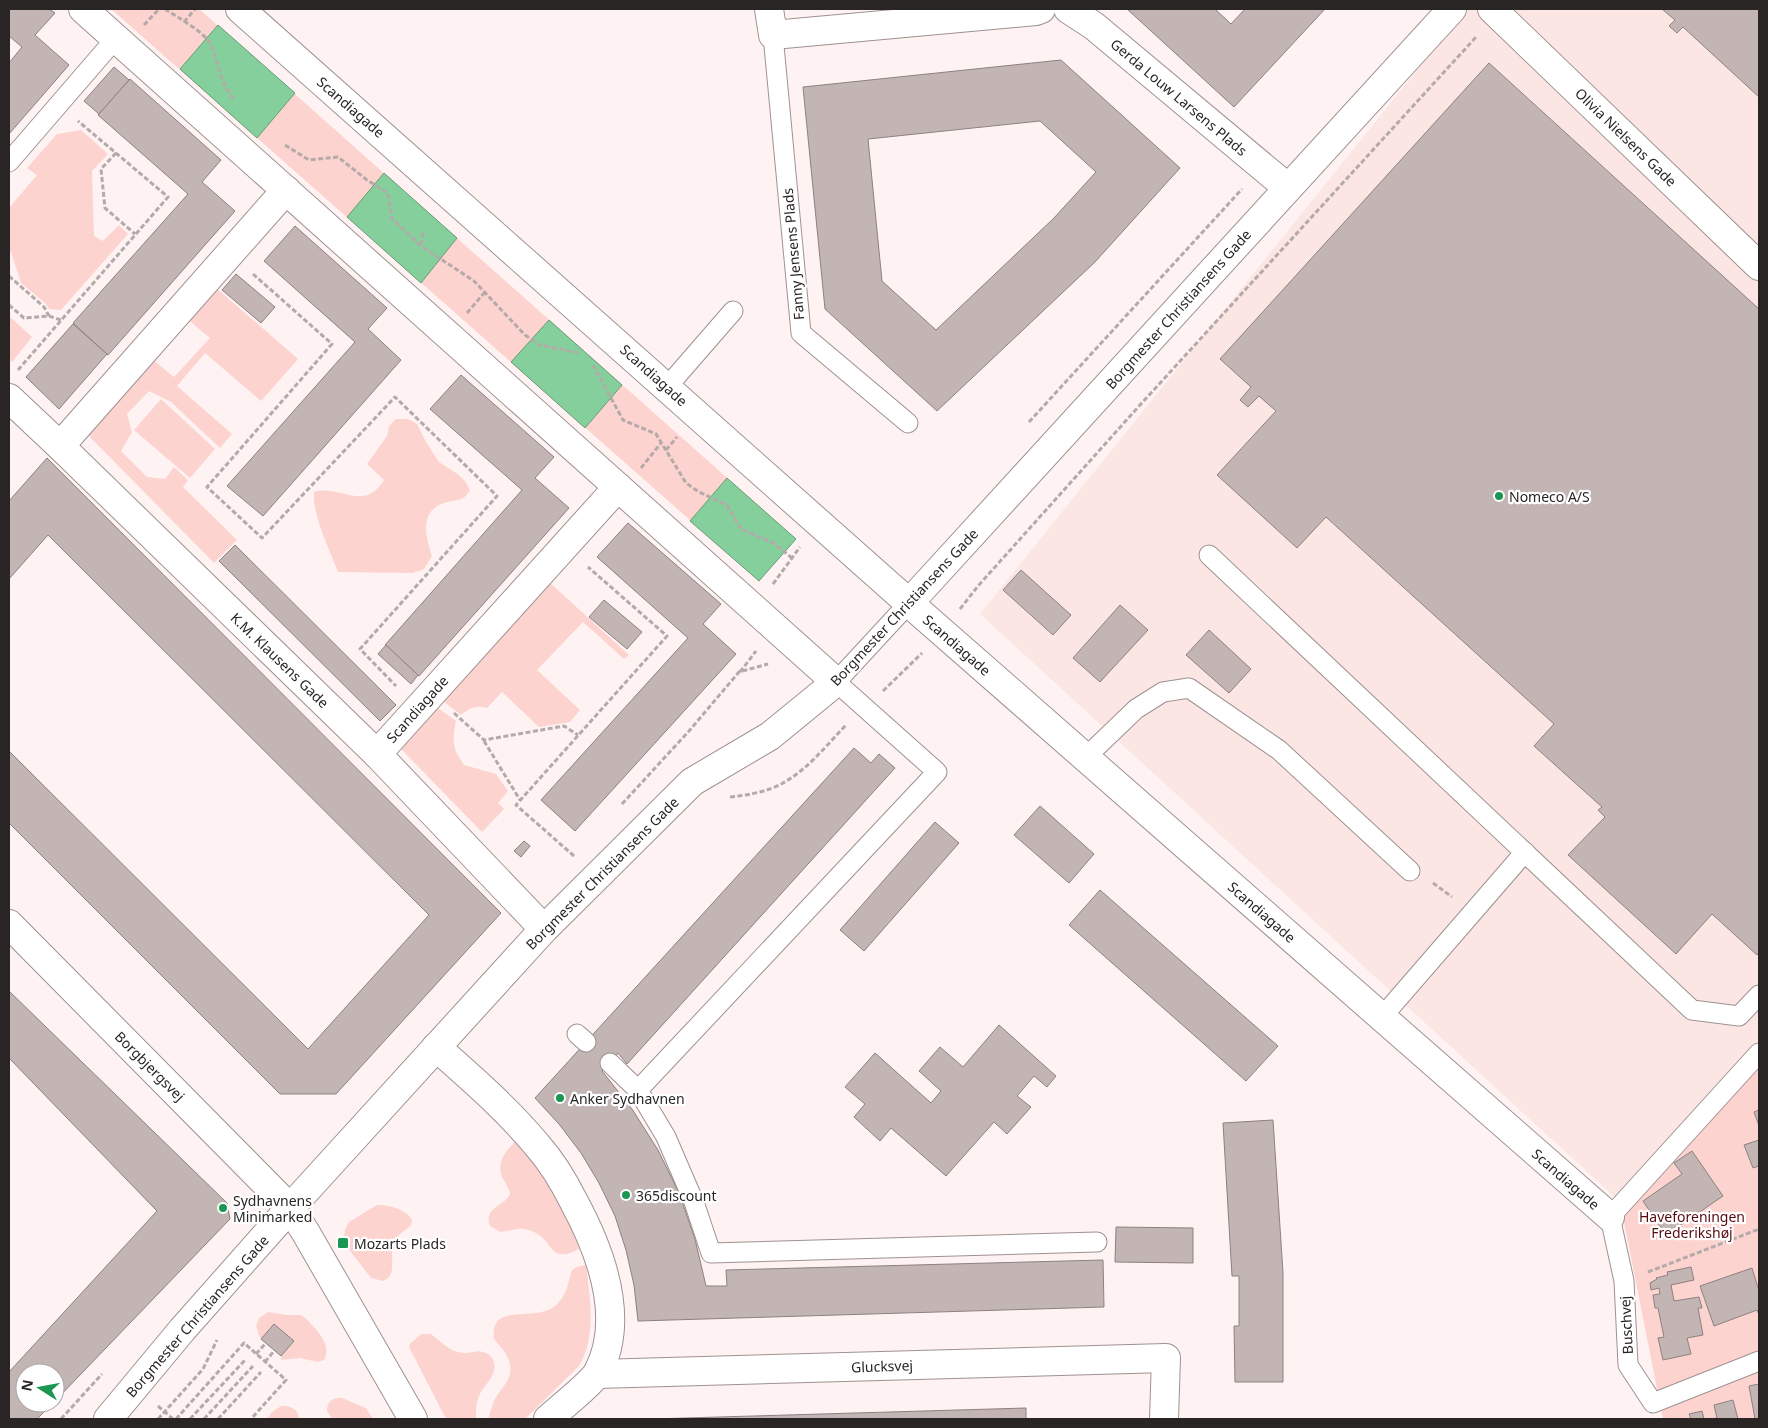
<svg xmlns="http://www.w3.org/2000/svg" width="1768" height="1428" font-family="'Noto Sans',sans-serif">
<rect width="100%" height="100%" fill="#fef3f2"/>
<path fill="#fce6e4" d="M1466 9H1759V1058L1620 1202 980 614Z"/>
<g fill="#fdd3cf">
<path d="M111 9H199L796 539 759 581Z"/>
<path d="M81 130 108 154 92 171 94 236 103 241 119 225 128 234 61 310 49 309 45 303 21 283 11 252 9 250V208L37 175 27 168 57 134Z"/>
<path d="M215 287 298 359 261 401 205 353 177 386 232 434 220 448 171 402 149 391 127 414 132 432 121 451 147 477 165 479 174 467 188 480 183 487 237 540 214 563 88 435 152 359 174 377 210 338 186 318Z"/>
<path d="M9 316 32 337 12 362 9 359Z"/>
<path d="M161 399 215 449 190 478 134 430Z"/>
<path d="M396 419H408L417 424 426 442 439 462 456 473 465 481 470 490C463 502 459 499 447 502 419 509 425 535 432 556L424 569 413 573 338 572C330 550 312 515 314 492 340 484 364 513 384 480L367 464 387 436 389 426Z"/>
<path d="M549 582 629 655 624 659 583 622 537 670 580 710 570 722 539 727 502 692 487 708C475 705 470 708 461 715L443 701Z"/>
<path d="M438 708 456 721C452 742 452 747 464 765L496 774 508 791 498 803 504 809 482 832 401 749Z"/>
<path d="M1759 1058V1419H1663L1620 1202Z"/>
<path d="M515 1142C545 1172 566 1209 579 1249 549 1265 554 1241 534 1232 520 1225 513 1231 500 1232L490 1226C483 1207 504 1207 510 1194 509 1188 506 1184 503 1179 496 1164 504 1152 515 1142Z"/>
<path d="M377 1205C387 1204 408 1210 412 1220L411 1225C405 1231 398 1234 394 1242 388 1256 399 1274 383 1281L371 1278 347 1247 344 1239 345 1230 349 1222Z"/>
<path d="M586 1265C590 1300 597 1334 579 1366L525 1419H488C490 1413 492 1407 494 1401 502 1385 516 1379 508 1358 505 1350 499 1346 494 1339 489 1300 536 1324 556 1305 567 1295 568 1283 572 1270L577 1267Z"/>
<path d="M268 1312 287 1315H300L304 1317C315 1328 333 1344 324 1360L318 1362 300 1358 281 1360V1356L293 1341 260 1338 256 1326 259 1318Z"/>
<path d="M421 1334H431C443 1343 451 1354 468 1353 473 1352 478 1350 483 1352 487 1353 490 1355 492 1358 501 1373 484 1384 479 1396 476 1404 476 1411 476 1419H446L409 1347 410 1344Z"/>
<path d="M342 1398 366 1408 373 1419H332L327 1411C327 1402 333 1397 342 1398Z"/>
<path d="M281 1406C290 1405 299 1410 299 1419H267L272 1412Z"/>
</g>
<g fill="#84cf9b" stroke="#699c78">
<path d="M218 25 295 93 257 138 180 69Z"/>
<path d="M384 173 457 238 421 283 347 217Z"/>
<path d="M549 320 622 385 585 428 511 362Z"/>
<path d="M727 478 796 539 759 581 690 521Z"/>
</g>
<g fill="#c2b5b4" stroke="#8d8180" fill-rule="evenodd">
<path d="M9 9H49L55 13 35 35 69 65 9 134V63L22 47 9 36Z"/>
<path d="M1127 9H1215L1231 24 1245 9H1325L1234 107Z"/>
<path d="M1662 9H1759V97L1683 27 1677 33 1669 26 1675 20Z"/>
<path d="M1061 60 1180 168 1095 262 937 411 825 309 803 87ZM1040 121 1096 172 1054 218 936 330 882 281 868 139Z"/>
<path d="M1489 63 1759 309V952L1757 955 1712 914 1676 954 1568 855 1605 817 1598 810 1602 807 1534 746 1554 724 1326 517 1297 548 1217 475 1276 411 1259 396 1248 407 1240 400 1251 387 1220 359Z"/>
<path d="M114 67 129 80 99 114 84 101Z"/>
<path d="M130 79 221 160 202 182 235 211 108 355 73 323 188 194 98 115Z"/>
<path d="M295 226 387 308 368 329 401 360 263 516 227 486 355 342 264 261Z"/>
<path d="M236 274 275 307 261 323 222 290Z"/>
<path d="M73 324 107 354 59 409 26 377Z"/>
<path d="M461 375 554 457 535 478 569 508 419 676 385 645 522 490 430 409Z"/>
<path d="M47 458 501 913 336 1094H280L9 823V751L308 1049 429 915 48 535 9 579V501Z"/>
<path d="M628 523 721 604 703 624 736 654 575 831 541 800 688 638 597 557Z"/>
<path d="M235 545 396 705 380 721 219 561Z"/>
<path d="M1021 570 1071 615 1053 635 1003 590Z"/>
<path d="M604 600 642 632 627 649 589 617Z"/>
<path d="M1120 605 1148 630 1100 682 1073 658Z"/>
<path d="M1209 630 1251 669 1229 693 1186 655Z"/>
<path d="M386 645 418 675 411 684 378 654Z"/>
<path d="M854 748 871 763 879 754 895 768 627 1064 618 1053 602 1071 632 1109 658 1150 679 1193 695 1239 706 1286H727L726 1270 1103 1260 1104 1307 638 1321 634 1285 626 1250 615 1216 599 1183 581 1153 559 1124 535 1098Z"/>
<path d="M1040 806 1094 854 1069 883 1014 835Z"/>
<path d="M935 822 959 843 864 951 840 930Z"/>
<path d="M524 841 530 846 521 857 514 851Z"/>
<path d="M1100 890 1278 1046 1246 1081 1069 925Z"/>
<path d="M9 991 227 1203 230 1219 55 1401V1373H25V1403H53L37 1419H9V1372L157 1211 9 1058Z"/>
<path d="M999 1025 1056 1076 1047 1087 1034 1076 1017 1096 1031 1107 1007 1134 994 1122 946 1176 891 1128 880 1141 854 1117 865 1104 845 1087 875 1053 931 1103 941 1091 919 1071 940 1047 963 1067Z"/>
<path d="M1759 1110V1126L1754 1112Z"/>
<path d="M1273 1120 1283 1273V1382H1235L1234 1326H1239V1276H1232L1223 1123Z"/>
<path d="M1759 1140V1166L1753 1168 1744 1145Z"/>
<path d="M1692 1151 1723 1196 1666 1235 1643 1201 1682 1174 1674 1163Z"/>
<path d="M1116 1227 1193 1228V1263L1115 1262Z"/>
<path d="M1691 1267 1694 1280 1671 1285 1674 1301 1699 1297 1702 1308H1698L1703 1335 1687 1338 1691 1354 1663 1360 1658 1338 1664 1337 1658 1308H1655L1653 1295 1660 1294 1659 1288 1651 1290 1650 1283 1657 1279 1656 1278 1668 1275 1667 1272Z"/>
<path d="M1752 1268 1759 1291V1315L1757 1310 1714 1326 1700 1286Z"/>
<path d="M274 1324 294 1341 281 1356 261 1339Z"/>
<path d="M1759 1384V1419H1755L1749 1386Z"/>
<path d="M1733 1400 1738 1419H1711L1717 1418 1714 1405Z"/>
<path d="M1026 1408V1419H651Z"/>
<path d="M1702 1411 1704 1419H1691L1689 1414Z"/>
</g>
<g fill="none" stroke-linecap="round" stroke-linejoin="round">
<g stroke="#9e9291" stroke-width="21">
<g id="lane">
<path d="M773 35 801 333 908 423"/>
<path d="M9 162 116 38"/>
<path d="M667 387 733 311"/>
<path d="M1209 555 1692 1010 1739 1016 1759 995"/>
<path d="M909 603 836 682 937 772 638 1090 666 1137 694 1202 711 1253 1097 1242"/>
<path d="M1086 757 1136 709 1163 692 1189 688 1279 750 1410 871"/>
<path d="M1382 1017 1525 852"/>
<path d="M577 1034 586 1042"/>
<path d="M1759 1053 1610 1217 1624 1281 1628 1365 1653 1403 1759 1361"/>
<path d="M610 1063 638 1090"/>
</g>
</g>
<g stroke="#9e9291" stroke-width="30">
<g id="street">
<path d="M83 9 836 682 770 736 692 782 544 929 290 1208 306 1233 413 1419"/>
<path d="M240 9 909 603 1610 1217"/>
<path d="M769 9 773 35 1036 11 1041 9"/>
<path d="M1068 9 1094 26 1288 188"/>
<path d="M1492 9 1759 266"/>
<path d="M9 398 60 446 377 754 544 929"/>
<path d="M60 446 286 190"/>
<path d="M909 603 1452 9"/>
<path d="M377 754 618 487"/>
<path d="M436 1047C471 1078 507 1109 537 1145 552 1162 564 1182 574 1202 601 1252 626 1318 598 1372 593 1382 558 1410 548 1419"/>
<path d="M597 1374 1166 1358 1164 1419"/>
</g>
</g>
<g stroke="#9e9291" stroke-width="30">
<path id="secondary" d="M9 924 290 1208 182 1330 108 1419"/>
</g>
<g stroke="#b3aaa9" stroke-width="3" stroke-dasharray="5 2.5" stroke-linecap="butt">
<path d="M165 9C177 17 205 32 211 45 219 63 220 84 234 99"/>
<path d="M184 22 195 9"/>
<path d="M144 25 159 9"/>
<path d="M285 145 309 160 338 157 367 180 388 193 392 219 421 246 474 281 525 335 540 345 579 353"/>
<path d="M116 153 101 169 105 208 135 234"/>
<path d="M421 245 423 230"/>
<path d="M253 274 332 344 207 487 262 538 395 397 497 496 360 649 396 686"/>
<path d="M9 276 44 307 49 316"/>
<path d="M9 305 24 318 49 316 61 320"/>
<path d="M467 313 485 292"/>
<path d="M593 365 623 420 656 434 686 483 699 492 727 505 741 529 775 544 792 558"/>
<path d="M18 370 168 197 78 121"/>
<path d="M1029 422 1242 189"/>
<path d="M666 450 677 437"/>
<path d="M641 468 661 443"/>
<path d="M773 584 800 547"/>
<path d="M960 609 978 586 1140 405 1477 36"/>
<path d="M740 672 756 651"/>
<path d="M883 691 922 653"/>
<path d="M454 713 484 740 564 726 578 735"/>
<path d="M484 741 520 800"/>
<path d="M730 797C748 795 767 792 783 783 808 769 826 746 846 725"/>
<path d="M622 804 689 731 739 672 768 664"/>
<path d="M574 856 516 805 667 636 588 567"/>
<path d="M1433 883 1452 897"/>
<path d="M1648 1272 1759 1229"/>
<path d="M256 1354 266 1343"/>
<path d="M265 1362 274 1351"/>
<path d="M158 1406 173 1419"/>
<path d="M61 1419 102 1374"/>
<path d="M158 1419 203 1369 217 1340"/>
<path d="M176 1419 244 1343 286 1380 251 1419"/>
<path d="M190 1419 246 1359"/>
<path d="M204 1419 253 1366"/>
<path d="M218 1419 261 1372"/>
</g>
<use href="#lane" stroke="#fff" stroke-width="19"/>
<use href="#street" stroke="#fff" stroke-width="28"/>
<use href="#secondary" stroke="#fff" stroke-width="28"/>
</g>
<g fill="#1c9753" stroke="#fff" stroke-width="2">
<circle cx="1499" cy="496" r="5"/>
<circle cx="560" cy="1098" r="5"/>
<circle cx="626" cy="1195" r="5"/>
<circle cx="223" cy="1208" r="5"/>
<rect x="337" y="1237" width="12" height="12" rx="2.5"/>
</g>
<g text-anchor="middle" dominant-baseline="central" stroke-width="4.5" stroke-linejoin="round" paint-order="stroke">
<g font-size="14" fill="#2a2525" stroke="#fff">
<text transform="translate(1179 97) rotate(40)">Gerda Louw Larsens Plads</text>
<text transform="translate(351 107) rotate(41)">Scandiagade</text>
<text transform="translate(1626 137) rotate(44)">Olivia Nielsens Gade</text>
<text transform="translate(793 254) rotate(-95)">Fanny Jensens Plads</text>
<text transform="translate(1178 309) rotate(-48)">Borgmester Christiansens Gade</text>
<text transform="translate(654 375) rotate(42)">Scandiagade</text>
<text transform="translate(904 607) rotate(-47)">Borgmester Christiansens Gade</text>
<text transform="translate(957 645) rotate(41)">Scandiagade</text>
<text transform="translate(280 660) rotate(44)">K.M. Klausens Gade</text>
<text transform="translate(417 709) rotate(-48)">Scandiagade</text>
<text transform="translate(602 873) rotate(-45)">Borgmester Christiansens Gade</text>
<text transform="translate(1262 912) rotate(41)">Scandiagade</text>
<text transform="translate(150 1066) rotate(45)">Borgbjergsvej</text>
<text transform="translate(1566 1179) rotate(41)">Scandiagade</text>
<text transform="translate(197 1316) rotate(-49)">Borgmester Christiansens Gade</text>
<text transform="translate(1626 1325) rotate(-93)">Buschvej</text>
<text transform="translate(882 1366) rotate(-2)">Glucksvej</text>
</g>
<g font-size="14" fill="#2a2525" stroke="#fff" text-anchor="start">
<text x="1509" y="496">Nomeco A/S</text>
<text x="570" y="1098">Anker Sydhavnen</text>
<text x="636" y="1195">365discount</text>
<text x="233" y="1200">Sydhavnens<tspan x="233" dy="16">Minimarked</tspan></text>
<text x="354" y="1243">Mozarts Plads</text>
</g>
<g font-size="14" fill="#580a11" stroke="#fff">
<text x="1692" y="1216">Haveforeningen<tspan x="1692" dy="16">Frederikshøj</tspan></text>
</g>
</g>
<rect width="1768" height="1428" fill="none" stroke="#2a2525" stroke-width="20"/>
<g transform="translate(40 1388) rotate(281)"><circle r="24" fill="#ffffff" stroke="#aaa8a8"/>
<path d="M0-4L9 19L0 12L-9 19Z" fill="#1c9753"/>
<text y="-8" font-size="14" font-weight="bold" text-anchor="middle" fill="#2a2525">N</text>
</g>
</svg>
